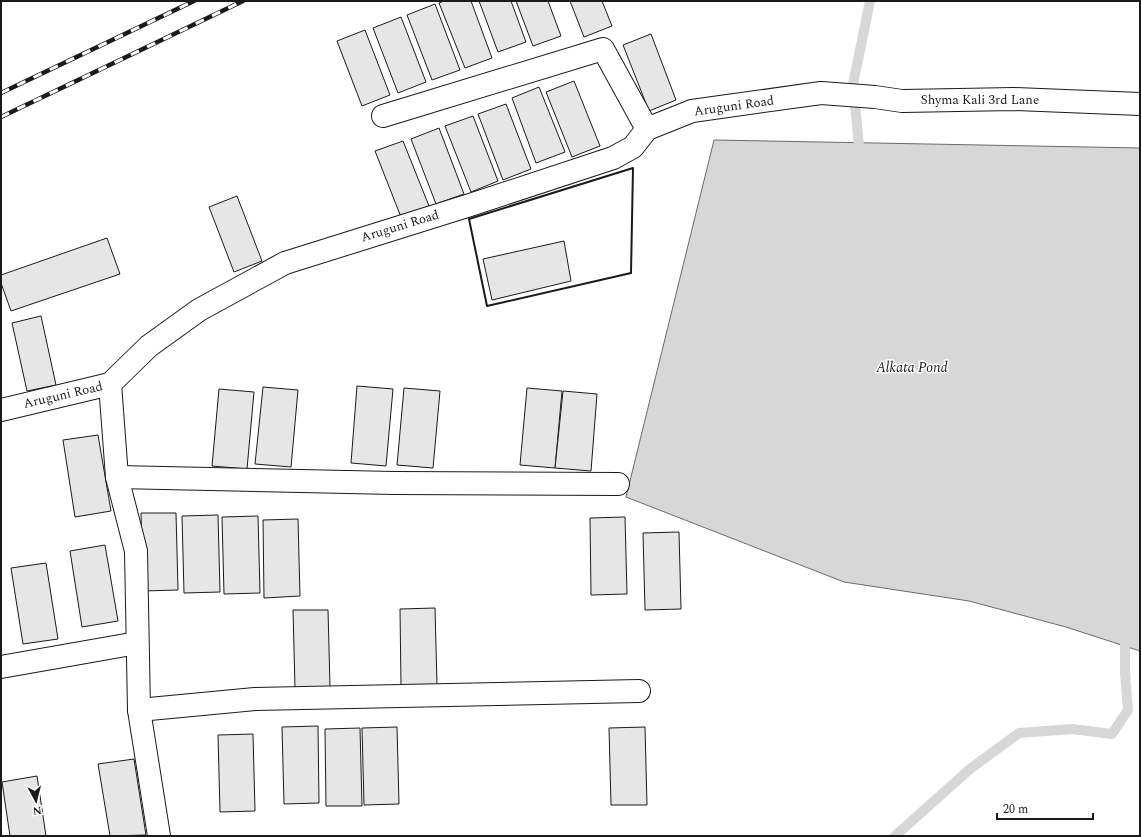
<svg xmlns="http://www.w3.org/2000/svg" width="1141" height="837" font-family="Spectral,serif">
<rect width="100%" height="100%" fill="#fff"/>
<path fill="#d7d7d7" stroke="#6a6a6a" d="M714 140 1140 148V651L1066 627 969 601 844 582 626 497Z"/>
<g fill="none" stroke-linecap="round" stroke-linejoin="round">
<g stroke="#d7d7d7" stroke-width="10">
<path d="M860 156 853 84 870 1"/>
<path d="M895 836 970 769 1019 733 1072 729 1112 734 1128 710 1125 673V634"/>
</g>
</g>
<g fill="#e6e6e6" stroke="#1a1a1a">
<path d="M444 1H471L492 58 465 68 439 3Z"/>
<path d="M479 1H511L526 42 498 52Z"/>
<path d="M516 1H548L561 36 533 46Z"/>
<path d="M570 1H602L612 26 584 37Z"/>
<path d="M435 4 460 70 432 80 407 15Z"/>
<path d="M401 17 426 82 398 93 373 28Z"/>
<path d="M365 30 390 95 362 106 337 41Z"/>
<path d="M651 34 676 100 649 111 623 45Z"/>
<path d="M574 81 600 146 572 157 546 92Z"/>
<path d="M539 87 565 152 536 163 512 98Z"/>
<path d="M506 104 531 169 503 180 478 114Z"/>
<path d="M473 116 498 181 471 192 445 126Z"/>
<path d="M439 128 464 194 436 204 411 139Z"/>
<path d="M403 141 429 206 401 217 375 151Z"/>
<path d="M237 196 262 261 234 272 209 207Z"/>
<path d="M107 238 120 274 11 311 1 283V275Z"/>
<path d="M564 241 571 281 492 300 483 259Z"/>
<path d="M41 316 56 385 27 391 12 323Z"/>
<path d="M357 386 393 389 386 466 351 463Z"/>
<path d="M263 387 298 390 291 467 255 464Z"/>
<path d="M404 388 440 391 433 468 397 465Z"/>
<path d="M527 388 562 391 555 468 520 465Z"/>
<path d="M219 389 254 392 247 469 212 466Z"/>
<path d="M563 391 597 394 591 471 555 468Z"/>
<path d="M98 435 111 511 75 517 63 440Z"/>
<path d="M141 513H176L178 590 143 591Z"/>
<path d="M218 515 220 592 184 593 182 516Z"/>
<path d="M258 516 260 593 224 594 222 517Z"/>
<path d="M625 517 627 594 591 595 590 518Z"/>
<path d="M298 519 300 596 264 598 263 520Z"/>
<path d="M679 532 681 609 645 610 643 533Z"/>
<path d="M105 545 118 621 82 627 70 551Z"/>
<path d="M46 563 58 639 23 644 11 568Z"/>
<path d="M435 608 437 685 401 686 400 609Z"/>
<path d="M293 610H328L330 687 295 688Z"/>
<path d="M318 726 319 803 284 804 282 727Z"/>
<path d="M397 727 399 804 364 805 362 728Z"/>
<path d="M645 727 647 805H611L609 728Z"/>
<path d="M360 728 362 806H326L325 729Z"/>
<path d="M253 734 255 811 220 812 218 735Z"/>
<path d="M134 759 146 835 110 836 98 764Z"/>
<path d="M37 776 46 836H10L2 782Z"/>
</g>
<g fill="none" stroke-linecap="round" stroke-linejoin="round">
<g stroke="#1a1a1a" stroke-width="24">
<g id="minor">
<path d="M383 116 603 49 647 129"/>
<path d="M110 384 117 477 136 551 139 710 159 836"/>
<path d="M1 410 110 384 149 346 199 310 285 263 467 206 613 158 633 147 647 129 692 111 821 93 875 97 902 101 1014 99 1140 104"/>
<path d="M117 477 394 483 618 484"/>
<path d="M1 667 137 643"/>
<path d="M139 710 255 699 639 691"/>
</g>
</g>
<use href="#minor" stroke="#fff" stroke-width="22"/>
<g stroke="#1a1a1a" stroke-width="4.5">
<g id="rail">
<path d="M1 93 194 1"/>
<path d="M1 117 243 1"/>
</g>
</g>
<use href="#rail" stroke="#fff" stroke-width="3" stroke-dasharray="9" stroke-linecap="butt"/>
<path stroke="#1a1a1a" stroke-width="2" d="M633 168 631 273 487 306 469 219Z"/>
</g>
<g text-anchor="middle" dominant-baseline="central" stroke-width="3" stroke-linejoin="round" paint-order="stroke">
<g font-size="13" fill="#1a1a1a" stroke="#fff">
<text x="980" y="100">Shyma Kali 3rd Lane</text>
<text transform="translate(734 106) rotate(-8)">Aruguni Road</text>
<text transform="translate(400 226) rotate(-17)">Aruguni Road</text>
<text transform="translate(63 395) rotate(-13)">Aruguni Road</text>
</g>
<g font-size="14" font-style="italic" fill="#1a1a1a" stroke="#fff">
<text x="912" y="367">Alkata Pond</text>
</g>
</g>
<rect width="1141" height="837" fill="none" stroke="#1a1a1a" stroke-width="4"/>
<g transform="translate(36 801) rotate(173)" stroke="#ffffff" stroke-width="3" paint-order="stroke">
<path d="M0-3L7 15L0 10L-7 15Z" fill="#1a1a1a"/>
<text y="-6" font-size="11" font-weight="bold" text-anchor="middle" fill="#1a1a1a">N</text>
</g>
<path d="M997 813v6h96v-6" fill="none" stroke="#1a1a1a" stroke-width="2"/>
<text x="1003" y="813" font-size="12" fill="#1a1a1a" stroke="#ffffff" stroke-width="3" paint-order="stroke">20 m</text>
</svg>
